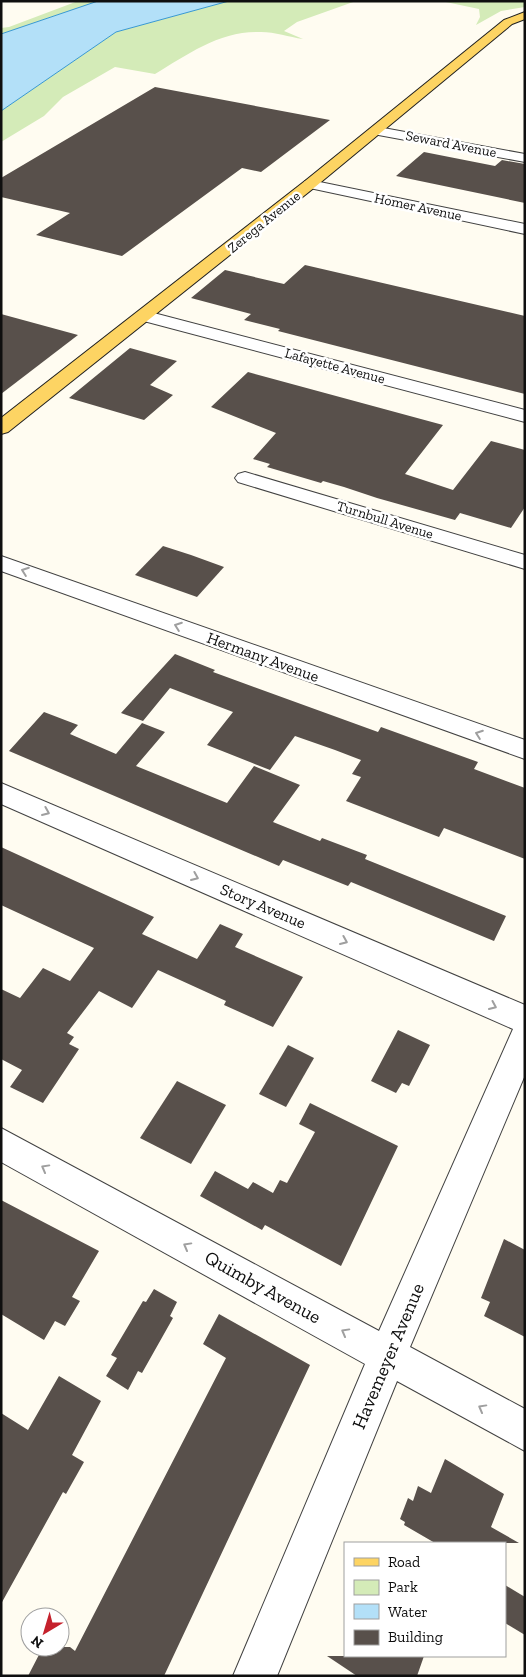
<svg xmlns="http://www.w3.org/2000/svg" width="526" height="1677" font-family="'Zilla Slab',serif">
<rect width="100%" height="100%" fill="#fffcf1"/>
<g fill="#d4ebb8">
<path d="M78 1H98L1 34V28L9 27Z"/>
<path d="M229 1H356L297 22 284 31 303 39C289 37 275 32 261 32 221 30 188 54 155 74L115 67 63 97 44 116 1 142V111L116 32Z"/>
<path d="M441 1H525V7L501 11 476 25 480 17 479 9Z"/>
</g>
<path fill="#b3e0f8" stroke="#3798d2" d="M98 1H229L116 32 1 111V34Z"/>
<g fill="#58504b">
<path d="M155 87 330 120 261 172 242 168 122 256 36 235 70 213 1 197V178Z"/>
<path d="M424 152 495 166 502 160 525 164V203L396 176Z"/>
<path d="M305 265 525 316V394L278 331 280 329 244 320 251 314 191 298 225 270 284 284Z"/>
<path d="M1 314 78 335 1 394Z"/>
<path d="M130 348 177 361 150 385 173 395 144 420 69 398Z"/>
<path d="M248 372 443 425 405 474 453 490 491 441 525 450V507L511 528 460 513 455 520 377 498 344 487 323 481 321 483 267 467 270 464 253 459 276 433 211 407Z"/>
<path d="M163 546 191 555 224 567 197 597 135 575Z"/>
<path d="M175 654 215 670 213 672 378 732 381 727 478 762 474 769 525 788V859L444 828 439 837 346 801 361 777 352 774 361 760 335 750 295 736 270 770 207 745 233 712 170 688 143 721 121 713Z"/>
<path d="M44 712 78 725 70 734 116 754 142 723 165 732 136 766 227 803 254 766 300 785 273 822 320 841 322 838 367 855 365 859 506 916 494 941 351 882 348 886 283 860 279 866 9 751Z"/>
<path d="M1 847 154 917 142 934 197 959 220 924 243 934 235 947 303 977 273 1027 224 1005 226 1001 158 970 132 1008 99 991 67 1033 74 1037 69 1044 79 1049 43 1103 10 1087 22 1070 1 1059V989L20 998 43 968 70 981 94 948 1 905Z"/>
<path d="M398 1030 430 1045 409 1086 402 1083 396 1093 371 1081Z"/>
<path d="M288 1045 314 1058 286 1107 259 1094Z"/>
<path d="M177 1081 226 1105 191 1164 140 1138Z"/>
<path d="M310 1103 398 1146 341 1266 265 1225 262 1230 200 1196 215 1171 248 1189 253 1182 273 1193 280 1180 287 1183 315 1132 299 1124Z"/>
<path d="M1 1200 99 1251 72 1297 80 1301 65 1326 55 1321 44 1340 1 1314Z"/>
<path d="M504 1239 525 1250V1337L484 1316 490 1302 481 1298Z"/>
<path d="M154 1289 177 1302 170 1316 173 1318 142 1373 138 1371 128 1390 106 1376 117 1358 111 1355 143 1301 146 1302Z"/>
<path d="M219 1314 310 1365 164 1676H28L43 1647H70L75 1651 226 1358 203 1344Z"/>
<path d="M59 1376 101 1401 72 1455 84 1462 66 1494 63 1492 1 1604V1413L28 1430Z"/>
<path d="M445 1459 504 1494 491 1527 519 1543H435L404 1525 405 1522 400 1519 408 1498 413 1501 418 1486 431 1493Z"/>
<path d="M505 1585 525 1597V1635L505 1623Z"/>
<path d="M327 1656H424L417 1676H357Z"/>
</g>
<g fill="none" stroke-linecap="round" stroke-linejoin="round">
<g stroke="#424242" stroke-width="2">
<g id="minor">
<path d="M378 127 525 154V162L373 134 371 131Z"/>
<path d="M310 180 525 224V234L305 187 303 184 305 181Z"/>
<path d="M146 311 525 410V422L140 320 138 316 140 312Z"/>
<path d="M245 472 525 555V569L238 482 235 478 238 474Z"/>
<path d="M1 556 525 740V759L1 571Z"/>
<path d="M1 783 525 1005V1075L410 1347 525 1409V1451L397 1381 277 1676H233L365 1364 1 1162V1128L379 1331 513 1029 1 804Z"/>
</g>
</g>
<g stroke="#202020" stroke-width="2">
<path id="major" d="M525 12V19L512 24 315 187 8 432 1 434V418L305 181 504 20Z"/>
</g>
<use href="#minor" fill="#fff" fill-rule="evenodd"/>
<use href="#major" fill="#fdd463" fill-rule="evenodd"/>
</g>
<defs><path id="oneway-chevron" d="M-2-3.5L2.5 0L-2 3.5" fill="none" stroke-width="1.6" stroke-linecap="round" stroke-linejoin="round" transform="scale(1.25)"/></defs>
<g stroke="#9f9f9f">
<use href="#oneway-chevron" transform="translate(25 571) rotate(-160)"/>
<use href="#oneway-chevron" transform="translate(178 626) rotate(-160)"/>
<use href="#oneway-chevron" transform="translate(479 734) rotate(-160)"/>
<use href="#oneway-chevron" transform="translate(46 812) rotate(23)"/>
<use href="#oneway-chevron" transform="translate(195 877) rotate(23)"/>
<use href="#oneway-chevron" transform="translate(344 941) rotate(23)"/>
<use href="#oneway-chevron" transform="translate(493 1006) rotate(24)"/>
<use href="#oneway-chevron" transform="translate(45 1168) rotate(-151)"/>
<use href="#oneway-chevron" transform="translate(187 1246) rotate(-151)"/>
<use href="#oneway-chevron" transform="translate(345 1332) rotate(-151)"/>
<use href="#oneway-chevron" transform="translate(482 1408) rotate(-151)"/>
</g>
<g text-anchor="middle" dominant-baseline="central" stroke-width="5" stroke-linejoin="round" paint-order="stroke">
<g font-size="14" fill="#0f0f0f" stroke="#fff">
<text transform="translate(451 144) rotate(11)">Seward Avenue</text>
<text transform="translate(418 207) rotate(12)">Homer Avenue</text>
<text transform="translate(264 222) rotate(-39)">Zerega Avenue</text>
<text transform="translate(335 366) rotate(15)">Lafayette Avenue</text>
<text transform="translate(385 520) rotate(17)">Turnbull Avenue</text>
</g>
<g font-size="16" fill="#0f0f0f" stroke="#fff">
<text transform="translate(263 657) rotate(20)">Hermany Avenue</text>
<text transform="translate(263 906) rotate(23)">Story Avenue</text>
</g>
<g font-size="19" fill="#0f0f0f" stroke="#fff">
<text transform="translate(263 1287) rotate(29)">Quimby Avenue</text>
<text transform="translate(388 1356) rotate(-67)">Havemeyer Avenue</text>
</g>
</g>
<rect width="526" height="1677" fill="none" stroke="#0f0f0f" stroke-width="5"/>
<rect x="344" y="1542" width="162" height="115" fill="#ffffff" stroke="#9f9f9f"/>
<rect x="354" y="1558" width="25" height="8" fill="#fdd463" stroke="#9f9f9f"/>
<text x="388" y="1567" font-size="15" fill="#0f0f0f">Road</text>
<rect x="354" y="1580" width="25" height="15" fill="#d4ebb8" stroke="#9f9f9f"/>
<text x="388" y="1592" font-size="15" fill="#0f0f0f">Park</text>
<rect x="354" y="1604" width="25" height="15" fill="#b3e0f8" stroke="#9f9f9f"/>
<text x="388" y="1617" font-size="15" fill="#0f0f0f">Water</text>
<rect x="354" y="1630" width="25" height="15" fill="#58504b" stroke="#9f9f9f"/>
<text x="388" y="1642" font-size="15" fill="#0f0f0f">Building</text>
<g transform="translate(45 1632) rotate(218)"><circle r="24" fill="#ffffff" stroke="#9f9f9f"/>
<path d="M0-4L9 19L0 12L-9 19Z" fill="#c5212c"/>
<text y="-8" font-size="14" font-weight="bold" text-anchor="middle" fill="#0f0f0f">N</text>
</g>
</svg>
